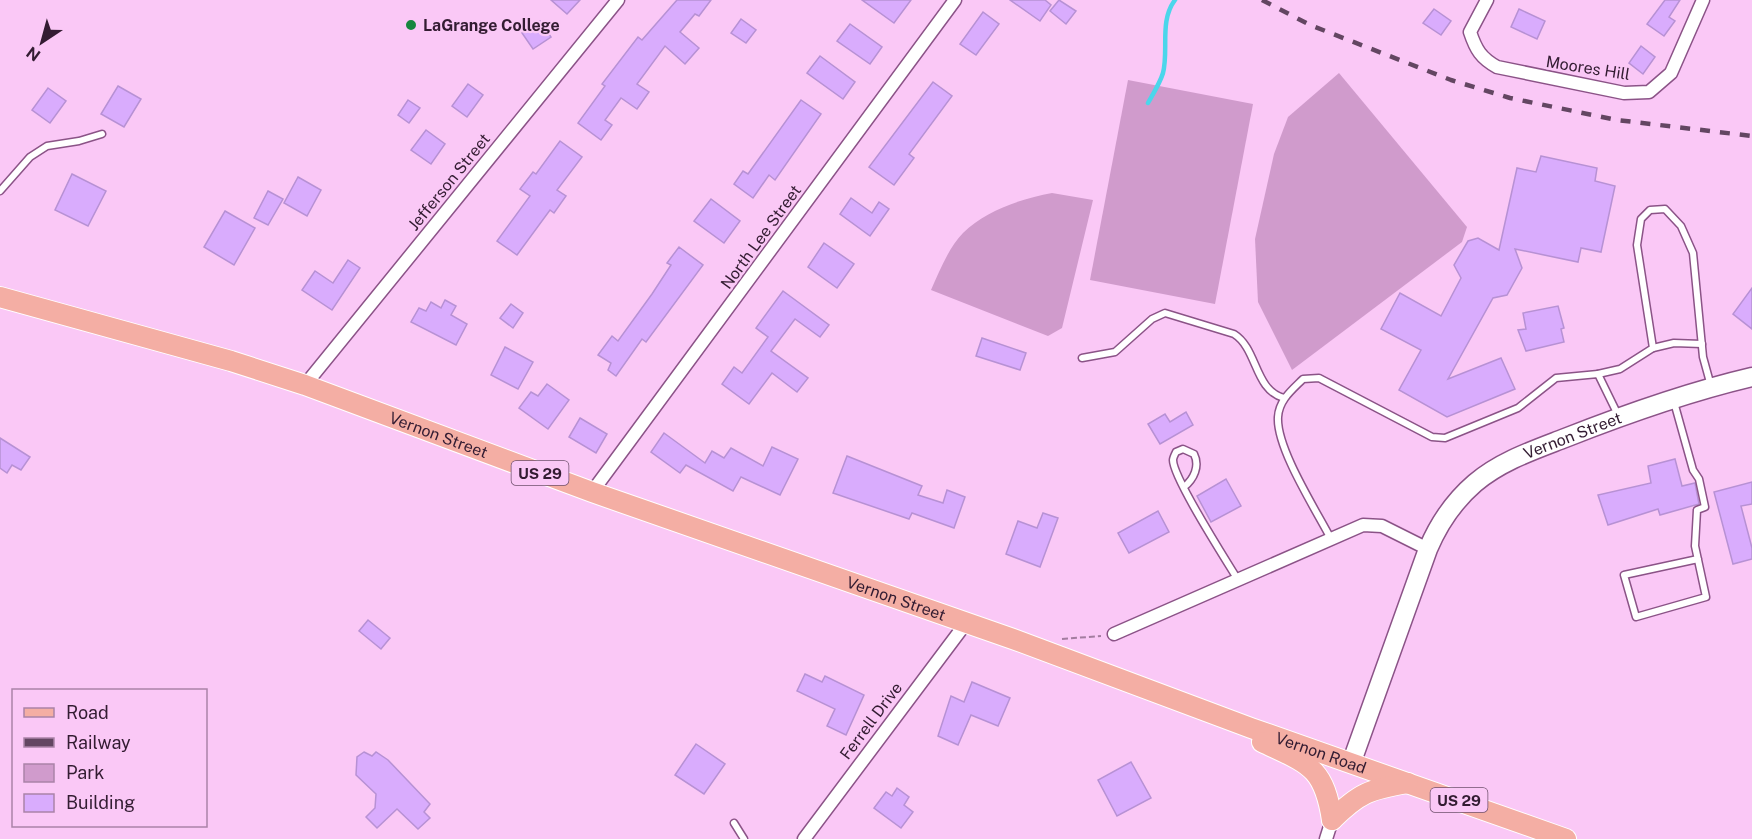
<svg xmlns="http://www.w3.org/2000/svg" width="1752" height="839" font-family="'Public Sans',sans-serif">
<rect width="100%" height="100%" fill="#fac8f6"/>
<g fill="#d09bcc">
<path d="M1339 73 1467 227 1462 242 1292 370 1258 302 1255 239 1274 154 1288 117Z"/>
<path d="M1128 80 1253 104 1215 304 1090 280Z"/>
<path d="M1052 193 1093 200 1062 328 1048 336 931 290C939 272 949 247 963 233 986 210 1021 199 1052 193Z"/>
</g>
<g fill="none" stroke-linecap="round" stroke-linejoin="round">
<path stroke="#4bd6eb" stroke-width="4.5" d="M1148 103C1153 94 1160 83 1163 73 1169 50 1159 21 1175 0"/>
</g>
<g fill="#d9acfd" stroke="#b791d4" stroke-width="1.5">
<path d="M551 0H580L567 14Z"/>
<path d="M677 0H711L699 16 695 14 680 32 699 48 685 64 665 46 637 84 649 92 637 109 621 98 605 120 612 125 601 140 578 123 605 86 602 84 638 37 642 40Z"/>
<path d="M862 0H911L894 23Z"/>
<path d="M1010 0H1045L1051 5 1040 21Z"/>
<path d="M1059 0 1076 11 1066 24 1050 11Z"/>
<path d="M1665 0H1680L1669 17 1675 21 1664 36 1647 24Z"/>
<path d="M1434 9 1451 21 1441 35 1423 23Z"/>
<path d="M1519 9 1545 21 1537 39 1511 27Z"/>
<path d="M983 12 999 24 976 55 960 44Z"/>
<path d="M741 19 756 30 746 43 731 33Z"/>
<path d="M540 21 551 37 533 49 522 33Z"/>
<path d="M850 24 882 47 870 64 837 41Z"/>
<path d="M1641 46 1655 57 1643 74 1629 63Z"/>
<path d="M820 56 855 82 843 99 807 73Z"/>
<path d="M933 82 952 96 909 154 914 158 894 185 869 167Z"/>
<path d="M468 84 483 95 467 117 452 106Z"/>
<path d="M118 86 141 99 124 127 101 114Z"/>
<path d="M48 88 66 101 50 123 32 110Z"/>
<path d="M408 100 420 108 409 123 398 115Z"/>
<path d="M801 100 821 114 775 180 769 175 753 198 734 184 743 171 748 174Z"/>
<path d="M426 130 445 144 431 164 411 150Z"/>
<path d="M560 141 582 157 557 190 566 196 554 213 550 210 517 255 497 241 530 196 520 189 533 172 536 174Z"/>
<path d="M1541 156 1597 168 1595 181 1615 186 1601 252 1581 248 1578 262 1515 249 1522 268 1507 295 1493 298 1448 379 1501 358 1515 389 1447 417 1399 390 1421 350 1381 329 1400 293 1441 316 1461 278 1454 265 1468 241 1478 238 1499 250 1517 168 1536 172Z"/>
<path d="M72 174 106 191 88 226 55 210Z"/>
<path d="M298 177 321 190 307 216 284 203Z"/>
<path d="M268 191 283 199 268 225 254 218Z"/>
<path d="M851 198 872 213 879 202 889 209 870 236 840 214Z"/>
<path d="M711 199 740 221 724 243 694 221Z"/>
<path d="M225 211 255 228 234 265 204 247Z"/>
<path d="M824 243 854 264 837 288 808 267Z"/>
<path d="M679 247 703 265 646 342 642 339 616 376 608 370 611 363 598 355 612 336 618 341 652 294 671 265 667 263Z"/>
<path d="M348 260 360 268 332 310 302 290 315 271 333 283Z"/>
<path d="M1752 288V329L1733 314Z"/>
<path d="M783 291 829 325 820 337 795 319 771 351 808 378 797 392 772 373 749 404 722 384 734 367 742 373 768 337 756 328Z"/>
<path d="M445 300 456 306 451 315 467 324 456 345 411 322 419 308 426 311 431 302 441 308Z"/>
<path d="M511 304 523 313 513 328 500 318Z"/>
<path d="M1558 306 1564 328 1561 329 1564 342 1526 351 1518 330 1526 329 1523 313Z"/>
<path d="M982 338 1026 353 1020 370 976 356Z"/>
<path d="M505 347 533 362 518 389 491 375Z"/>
<path d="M547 384 569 400 548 429 519 408 531 392 538 396Z"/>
<path d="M1186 412 1193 425 1160 444 1148 424 1165 414 1170 422Z"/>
<path d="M580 418 607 434 596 453 569 437Z"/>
<path d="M664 433 705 463 712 451 724 458 731 448 763 466 772 447 798 459 780 495 741 477 733 491 686 465 680 473 651 452Z"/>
<path d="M0 438 30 457 21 470 12 465 7 473 0 468Z"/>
<path d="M847 456 922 486 918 495 943 503 947 490 965 497 954 528 912 513 909 519 833 493Z"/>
<path d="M1675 459 1682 486 1695 483 1699 504 1660 515 1658 509 1608 525 1598 495 1651 483 1648 466Z"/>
<path d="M1226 479 1241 506 1211 522 1197 496Z"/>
<path d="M1752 482V504L1741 506 1752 548V559L1733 564 1714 492Z"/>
<path d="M1158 511 1169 532 1129 553 1118 533Z"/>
<path d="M1043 513 1058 518 1040 567 1006 554 1018 521 1037 528Z"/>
<path d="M368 620 390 638 381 649 359 631Z"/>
<path d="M805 674 822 682 825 676 864 695 846 735 827 726 835 709 797 691Z"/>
<path d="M972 682 1010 698 998 726 971 715 958 745 938 736 951 696 964 702Z"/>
<path d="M696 744 725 764 704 794 675 775Z"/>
<path d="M364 752 372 756 376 752 388 760 430 804 424 812 430 818 418 829 397 809 377 828 366 817 375 808 376 794 356 775 357 757Z"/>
<path d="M1131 762 1151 798 1117 816 1098 780Z"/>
<path d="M897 788 909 797 904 805 913 812 901 828 874 808 886 792 892 796Z"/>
</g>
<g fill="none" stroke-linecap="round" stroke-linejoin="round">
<g stroke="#8b5387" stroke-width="9">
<g id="lane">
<path d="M0 191 30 157 47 146 79 141 102 134"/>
<path d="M1653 348 1674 343 1702 344"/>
<path d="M1082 358 1115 352 1152 319 1165 313 1234 334C1258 349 1254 390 1284 398"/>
<path d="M1598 374 1620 369 1653 348 1637 245 1641 219 1650 210 1665 209 1681 226 1693 253 1703 357 1711 386"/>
<path d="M1674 402 1693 470 1699 479 1705 507 1697 510 1695 546 1706 597 1636 617 1624 575 1698 559"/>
<path d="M1184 487C1194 479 1200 466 1194 454L1183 449 1176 452C1175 454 1173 458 1173 460 1173 478 1226 560 1238 580"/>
<path d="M1331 539C1316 510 1276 448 1278 417 1279 400 1292 390 1303 379L1319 378 1432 437 1445 438 1518 408 1556 378 1598 374 1619 417"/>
<path d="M734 823 744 839"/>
</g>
</g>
<g stroke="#8b5387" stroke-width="15">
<g id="street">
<path d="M1487 0 1470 32C1476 50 1481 58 1497 67L1624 93 1649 92 1671 73 1703 0"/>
<path d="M305 385 618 0"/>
<path d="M592 492 955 0"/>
<path d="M1114 634 1363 525 1382 526 1428 549"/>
<path d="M804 839 966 623"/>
<path d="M1326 839 1332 820"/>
</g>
</g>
<g stroke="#8b5387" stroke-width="21">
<g id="secondary">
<path id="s1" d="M1352 761 1428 549C1439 523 1454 501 1475 483 1501 461 1534 450 1565 438 1626 414 1688 392 1752 377"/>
</g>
</g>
<g stroke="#fff" stroke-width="22">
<g id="primary">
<path id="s2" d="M0 297 231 361 305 385 592 492 1013 639 1251 728 1566 839"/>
<path d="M1262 742C1308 764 1324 766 1332 820"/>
<path d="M1332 820C1359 793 1370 789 1408 783"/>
</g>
</g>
<path stroke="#a37da0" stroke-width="2" stroke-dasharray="6 3" stroke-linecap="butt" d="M1062 639 1101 636"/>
<use href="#lane" stroke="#fff" stroke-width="6"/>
<use href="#street" stroke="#fff" stroke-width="12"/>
<use href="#secondary" stroke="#fff" stroke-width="18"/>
<use href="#primary" stroke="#f4aea4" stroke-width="20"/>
<path stroke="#634662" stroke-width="4.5" stroke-dasharray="10 10" stroke-linecap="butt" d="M1262 0 1310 25 1451 80 1510 98 1617 120 1752 136"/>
</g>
<circle fill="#16863e" stroke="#fac8f6" stroke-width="2" cx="411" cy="25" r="6"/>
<g text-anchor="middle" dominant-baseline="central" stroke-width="4.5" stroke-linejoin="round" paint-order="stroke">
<g fill="#fac8f6" stroke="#6f506d" stroke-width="1.5">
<rect x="511.5" y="461" width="57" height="24" rx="4.5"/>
<rect x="1430.5" y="788" width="57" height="24" rx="4.5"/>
</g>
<g font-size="15" font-weight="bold" fill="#331c32">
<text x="540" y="473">US 29</text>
<text x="1459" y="800">US 29</text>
</g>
<g font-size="16" font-weight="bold" fill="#331c32" stroke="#fac8f6" text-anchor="start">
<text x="423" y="25">LaGrange College</text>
</g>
<g font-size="16" fill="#331c32" stroke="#fac8f6">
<text transform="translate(1588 68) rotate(9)">Moores Hill</text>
<text transform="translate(449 182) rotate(-51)">Jefferson Street</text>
<text transform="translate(761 237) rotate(-54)">North Lee Street</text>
<text stroke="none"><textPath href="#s2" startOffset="460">Vernon Street</textPath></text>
<text stroke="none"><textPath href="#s1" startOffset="416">Vernon Street</textPath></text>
<text stroke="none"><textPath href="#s2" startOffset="946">Vernon Street</textPath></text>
<text transform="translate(871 721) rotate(-53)">Ferrell Drive</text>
<text stroke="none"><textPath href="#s2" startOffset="1398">Vernon Road</textPath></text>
</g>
</g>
<rect x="12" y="689" width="195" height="138" fill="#fac8f6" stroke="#aa83a8" stroke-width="1.5"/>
<rect x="24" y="708" width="30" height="9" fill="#f4aea4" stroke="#aa83a8" stroke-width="1.5"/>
<text x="66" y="719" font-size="18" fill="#331c32">Road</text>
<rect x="24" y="738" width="30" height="9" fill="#634662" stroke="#aa83a8" stroke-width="1.5"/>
<text x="66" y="749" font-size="18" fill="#331c32">Railway</text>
<rect x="24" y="764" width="30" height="18" fill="#d09bcc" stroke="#aa83a8" stroke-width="1.5"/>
<text x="66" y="779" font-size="18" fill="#331c32">Park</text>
<rect x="24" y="794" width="30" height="18" fill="#d9acfd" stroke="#aa83a8" stroke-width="1.5"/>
<text x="66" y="809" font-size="18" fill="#331c32">Building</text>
<g transform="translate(42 42) rotate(216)" stroke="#fac8f6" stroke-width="4.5" paint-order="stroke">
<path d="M0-4.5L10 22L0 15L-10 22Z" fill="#331c32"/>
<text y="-9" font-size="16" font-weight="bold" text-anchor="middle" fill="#331c32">N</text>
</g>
</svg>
